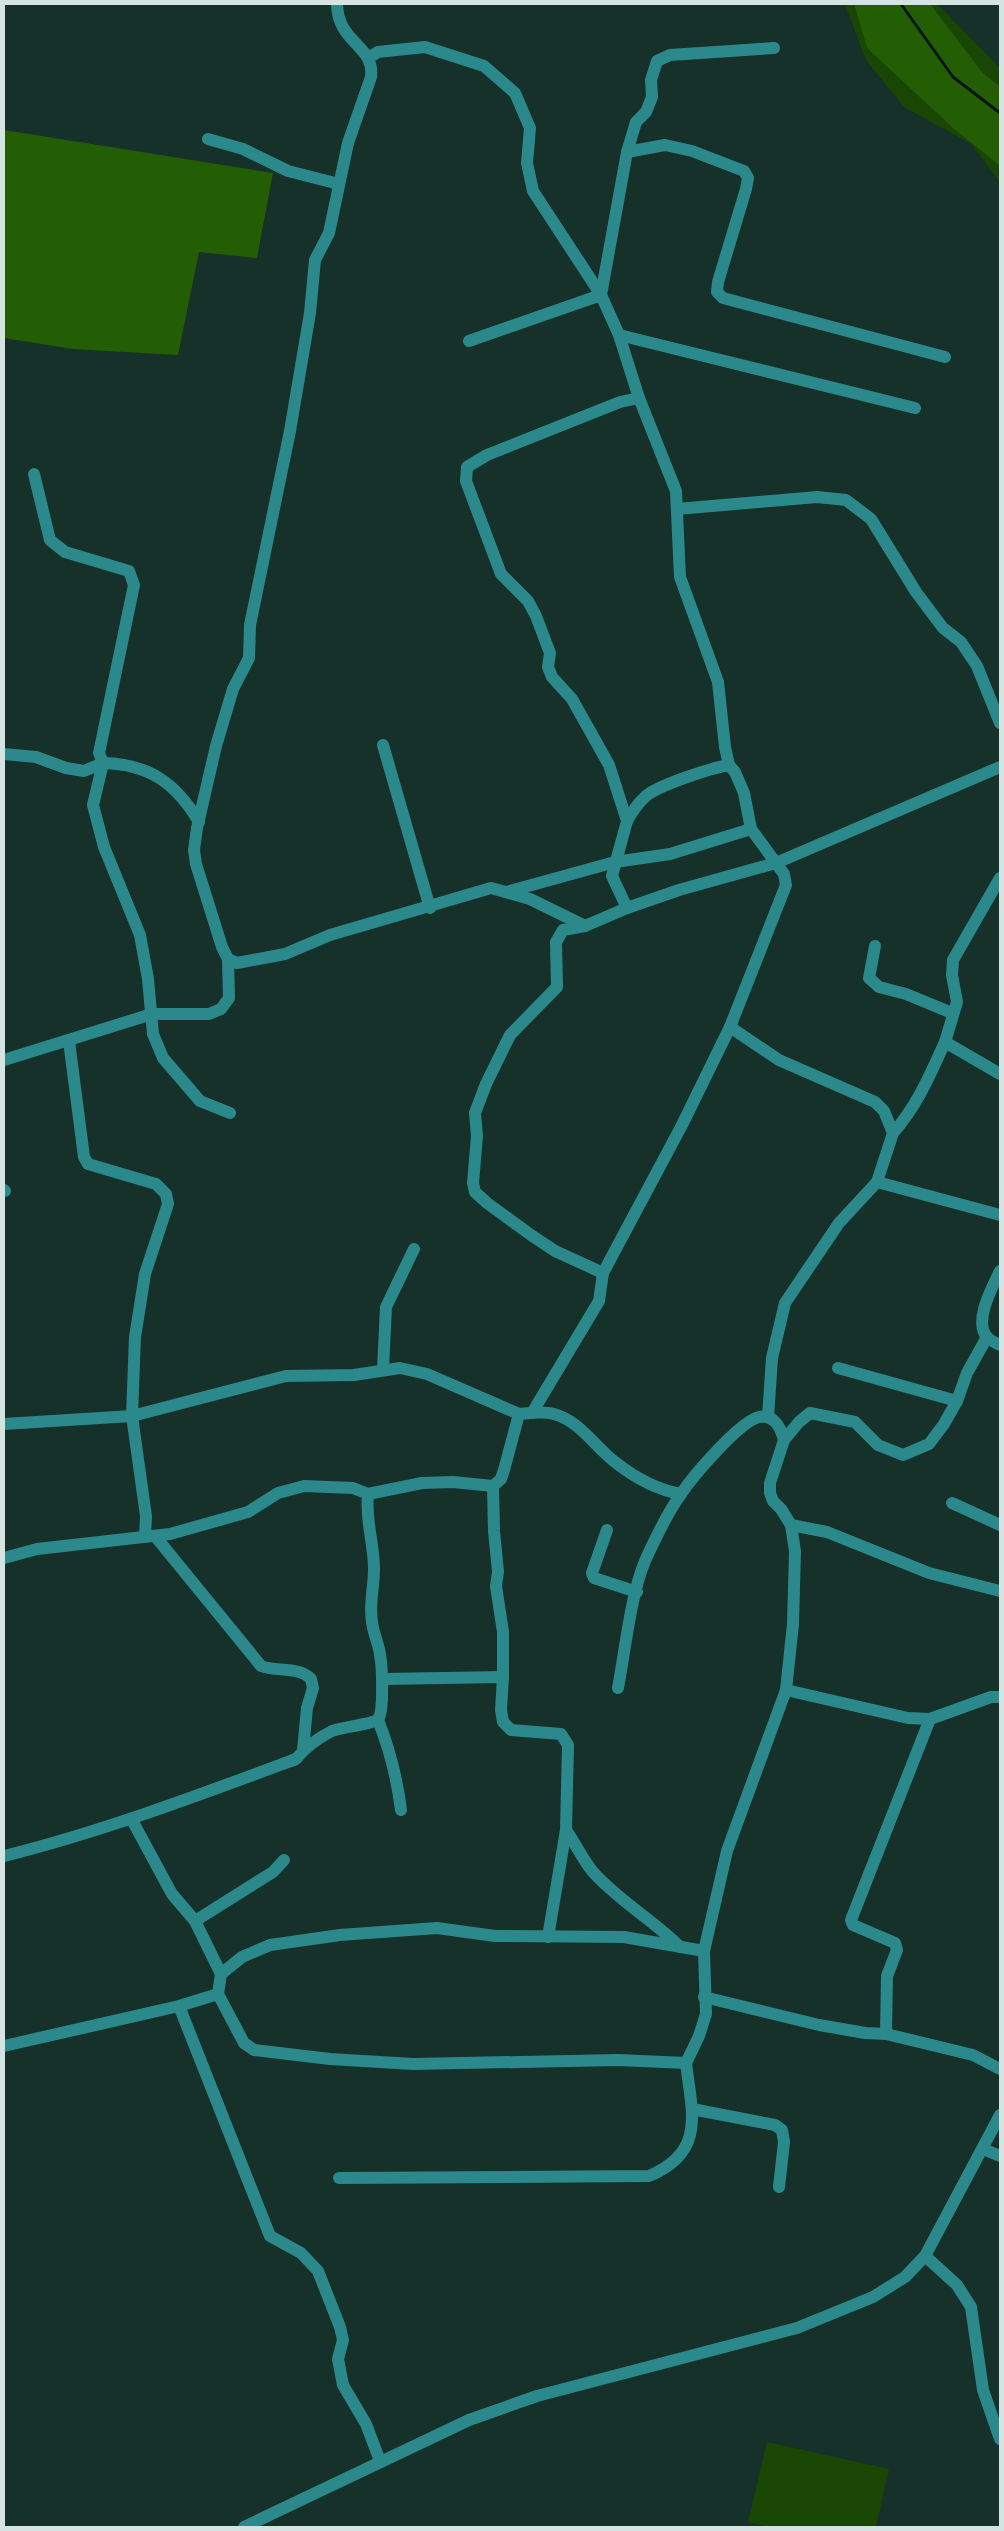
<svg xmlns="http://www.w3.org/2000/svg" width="1004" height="2531" font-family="'Fira Sans Condensed',sans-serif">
<rect width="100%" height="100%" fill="#16302a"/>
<g fill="#194703">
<path d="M845 4H854L867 48 953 128 1000 166V182L971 144 904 107 866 60Z"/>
<path d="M930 4H937L1000 68V87L982 72Z"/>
<path d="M767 2442 889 2469 876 2527H769L748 2522Z"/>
</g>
<g fill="#245e04">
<path d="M854 4H930L982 72 1000 87V166L953 128 867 48Z"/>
<path d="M4 130 273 173 257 258 199 252 178 355 73 349 4 338Z"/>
</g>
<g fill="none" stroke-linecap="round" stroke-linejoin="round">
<path stroke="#05161b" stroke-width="3" d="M901 4 953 77 1000 113"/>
<g stroke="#2b898b" stroke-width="12">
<path d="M337 4C338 44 375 45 371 77L348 143 329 233 315 260 310 313 290 431 250 625 249 658 233 689 216 746 197 828 194 850 196 864 222 947 228 959 237 963 285 954 330 935 491 888 530 899 585 926"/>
<path d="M368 58 378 52 425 47 484 66 515 93 530 128 527 163 533 191 601 295 619 335 639 398"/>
<path d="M208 139 243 149 288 171 339 184"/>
<path d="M627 152 665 145 692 151 744 171 748 178 746 189 718 282 717 292 723 298 945 357"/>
<path d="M619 335 915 408"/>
<path d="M469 341 601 295 627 152 636 122 646 112 652 97 651 80 657 61 670 55 774 48"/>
<path d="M34 474 50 540 65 552 129 571 134 585 99 753 103 763C149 764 176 783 199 822"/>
<path d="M677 509 817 497 846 500 871 519 916 592 943 628 961 642 977 666 1000 723"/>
<path d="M383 745 430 908"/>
<path d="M4 754 36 757 66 768 84 771 103 763 93 805 104 847 140 935 148 979 153 1034 163 1058 200 1101 230 1113"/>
<path d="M627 821C632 812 638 803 646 796 659 785 711 768 729 765"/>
<path d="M1000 878 953 960 952 975 957 1002 945 1042 1000 1074"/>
<path d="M506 892 615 862 670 854 751 829"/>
<path d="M875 946 869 978 879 987 906 994 952 1013"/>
<path d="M730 1027 779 1060 875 1102 884 1111 893 1133 877 1182 839 1223 785 1303 772 1358 768 1417"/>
<path d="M69 1041 84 1157 88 1164 156 1184 166 1194 168 1204 145 1274 135 1337 132 1416 146 1516 145 1537"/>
<path d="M4 1060 152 1014H209L221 1009 229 998 228 959"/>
<path d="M893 1133C917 1106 930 1075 945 1042"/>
<path d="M877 1182 1000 1215"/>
<path d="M4 1190 5 1191"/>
<path d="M1000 1271C993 1286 973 1321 987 1337 989 1340 996 1343 1000 1345"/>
<path d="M603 1273 555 1251 531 1235 487 1203 475 1192 473 1183 477 1136 475 1113 486 1084 510 1035 557 987 556 942 563 930 585 926 627 908 679 890 776 863 1000 767"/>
<path d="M838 1368 957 1401"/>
<path d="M383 1369 386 1307 414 1249"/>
<path d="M532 1413 599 1301 603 1273 682 1125 730 1027 786 885 784 874 751 829 744 793 735 772 729 765 725 747 718 682 680 577 676 491 639 398 620 402 487 455 467 467 466 481 501 574 528 601 536 616 550 653 548 667 552 677 572 699 609 765 627 821 612 876 627 908"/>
<path d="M4 1424 132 1416 286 1376 354 1375 400 1368 427 1374 519 1414C531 1413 543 1411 554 1414 580 1421 595 1447 615 1462 634 1477 658 1490 681 1494"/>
<path d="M493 1486 494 1531 498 1572 496 1586 503 1632V1677"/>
<path d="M368 1494 422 1483 453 1482 493 1486 501 1479 504 1470 519 1414"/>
<path d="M952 1503 1000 1525"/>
<path d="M791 1525 827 1532 929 1573 1000 1591"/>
<path d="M607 1530 592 1573 594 1578 637 1592"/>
<path d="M155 1536 261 1666C276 1672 299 1666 311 1679L313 1688 307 1708 303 1750"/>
<path d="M4 1558 37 1549 170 1534 248 1512 278 1493 304 1486 353 1488 368 1494C365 1520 374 1543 374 1569 374 1587 369 1604 372 1622 373 1633 379 1644 380 1655 383 1670 382 1685 382 1700 381 1706 382 1714 378 1719 374 1724 342 1727 332 1731 318 1738 305 1748 296 1759 199 1795 104 1831 4 1856"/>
<path d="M383 1679 503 1677 501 1710 503 1722 511 1730 561 1734 568 1745 566 1830 548 1937"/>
<path d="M618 1688C625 1651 631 1594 645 1561 655 1539 667 1513 681 1494 693 1476 739 1422 759 1417 775 1414 781 1429 784 1440"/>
<path d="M786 1690 908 1718 930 1719 991 1697H1000"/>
<path d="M378 1720C390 1750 397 1778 401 1810"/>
<path d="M132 1820 172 1894 195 1921 221 1974"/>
<path d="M566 1830C575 1843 583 1860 593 1872 619 1901 653 1920 680 1947"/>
<path d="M195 1921 273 1872 284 1860"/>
<path d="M704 1951 624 1937 495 1936 437 1928 340 1935 270 1945 242 1957 221 1974 218 1994 244 2043 254 2050 330 2059 413 2064 618 2060 686 2063 699 2036 706 2014 704 1951 727 1851 786 1690 793 1624 795 1551 791 1525 781 1509 773 1501 770 1493V1483L784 1440 799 1422 810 1413 855 1422 878 1445 903 1455 929 1444 944 1424 957 1401 967 1373 987 1337"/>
<path d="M704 1997 819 2025 865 2033 886 2034 973 2055 1000 2069"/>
<path d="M179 2006 270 2236 301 2253 318 2271 340 2327 343 2340 338 2359 343 2385 366 2424 380 2461"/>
<path d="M886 2034 887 1976 897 1950 895 1943 853 1925 851 1920 930 1719"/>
<path d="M4 2046 179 2006 218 1994"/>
<path d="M692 2109 775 2125 782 2130 784 2142 779 2187"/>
<path d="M983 2149 1000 2156"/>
<path d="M339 2178 649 2176C706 2152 692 2113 686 2063"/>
<path d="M925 2256 957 2285 971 2307 983 2390 1000 2439"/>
<path d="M244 2527 469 2420 537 2396 797 2328 873 2297 905 2277 925 2256 1000 2115"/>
</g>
</g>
<rect width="1004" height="2531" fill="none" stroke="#d5e4e0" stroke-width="10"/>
</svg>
